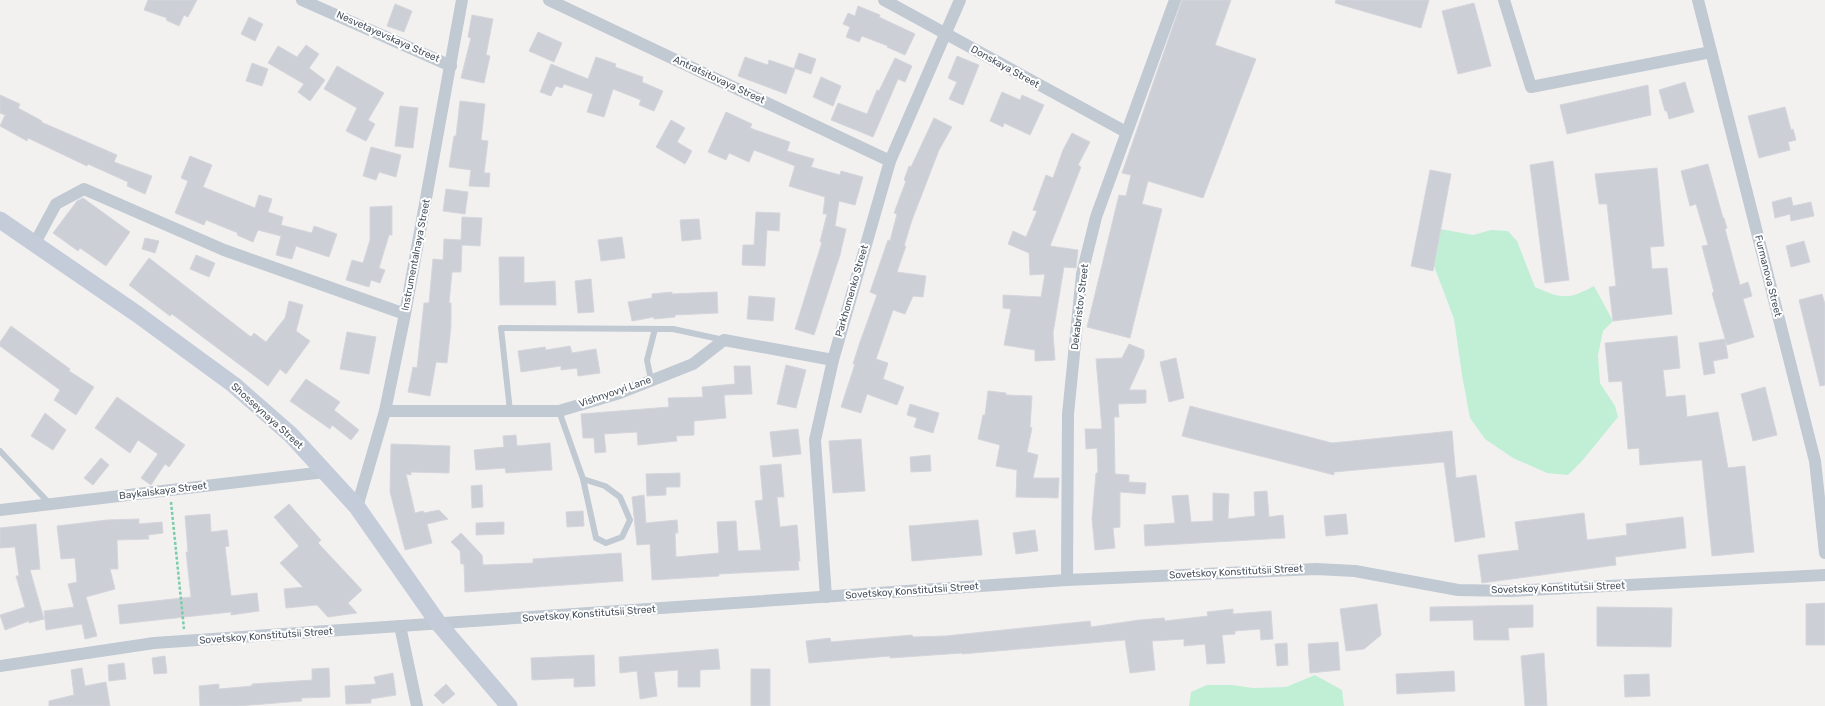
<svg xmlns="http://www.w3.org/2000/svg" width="1825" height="706" font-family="Rubik,sans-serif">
<rect width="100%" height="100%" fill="#f3f1f0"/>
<g fill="#c0efd6">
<path d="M1441 229 1473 235 1491 230 1508 231 1517 241 1535 287C1562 299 1568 300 1594 286L1613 321 1603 331 1598 355 1600 383 1615 406 1618 417 1582 461 1568 475 1547 473 1513 458 1485 439 1470 418 1462 375 1454 319 1434 266 1423 254V242Z"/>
<path d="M1315 675 1342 690 1344 706H1189L1191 692 1207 685H1232L1253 688 1286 687Z"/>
</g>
<g fill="#cccfd6" stroke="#d5d6dc">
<path d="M148 0H197L188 17 184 15 179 26 166 20 167 18 144 10Z"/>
<path d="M1182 0H1231L1215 45 1256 59 1203 198 1148 181 1142 204 1162 209 1130 338 1087 327 1119 195 1126 196 1131 175 1122 173Z"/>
<path d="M1336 0H1429L1421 28 1335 3Z"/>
<path d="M1474 3 1491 66 1458 74 1442 11Z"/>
<path d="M395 4 412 11 404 32 387 26Z"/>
<path d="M858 6 880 15 879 17 915 34 905 55 887 47 888 46 862 36 859 42 846 37 850 27 843 24 848 13 855 16Z"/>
<path d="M472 15 493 19 486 55 490 56 484 83 461 78 471 38 468 37Z"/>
<path d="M249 17 263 24 255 41 241 34Z"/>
<path d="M538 32 562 43 554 62 529 51Z"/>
<path d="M306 45 319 54 309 68 325 80 310 101 298 92 304 84 268 63 278 46 297 57Z"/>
<path d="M799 53 816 59 811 74 794 68Z"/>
<path d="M957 56 979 65 963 105 949 99 957 82 948 78Z"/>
<path d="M596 57 616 64 615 67 643 77 642 82 663 91 654 111 639 105 641 100 613 89 604 117 587 112 593 94 564 84 562 88 556 86 551 96 540 92 551 64 588 79Z"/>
<path d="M745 57 768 65 769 60 795 69 786 94 738 76Z"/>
<path d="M895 58 912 66 905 82 898 79 873 137 831 120 838 103 867 114 877 90 879 91Z"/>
<path d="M252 63 268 69 262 86 246 81Z"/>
<path d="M337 66 384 93 368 120 375 124 366 141 346 131 357 108 324 89Z"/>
<path d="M821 77 841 86 833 106 813 97Z"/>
<path d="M1685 82 1694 112 1669 119 1667 111H1665L1659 90Z"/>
<path d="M1648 85 1651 115 1567 134 1560 105Z"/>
<path d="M1002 92 1020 100 1022 95 1044 105 1030 135 1004 123 1003 127 990 121Z"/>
<path d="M0 95 20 104 18 108 42 121 41 122 117 155 114 162 152 176 145 194 127 186 128 182 88 164 87 166 28 138 27 141 0 126 5 115 0 113Z"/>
<path d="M460 101 485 104 481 140 488 141 484 173H490L489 187 469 186 471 170 449 167 454 136H456Z"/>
<path d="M400 106 418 108 413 148 395 146Z"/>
<path d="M1785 107 1791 130 1793 129 1796 140 1788 142 1790 150 1759 158 1748 116Z"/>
<path d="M726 112 752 124 750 128 790 142 787 151 814 159 811 167 840 175 841 171 863 177 855 205 839 201 835 226 846 229 840 255 814 335 795 329 822 242H820L827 214H823L825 197 789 186 795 166 754 150 749 162 729 153 726 160 708 152Z"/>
<path d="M934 118 952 127 939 150 912 220 904 246H906L897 272 926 276 923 297 913 296 905 314 893 310 876 359 888 363 883 379 904 387 897 405 867 394 861 413 841 407 855 364H853L860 342 877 295 870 292 888 240 890 241 897 214 894 213 906 181 904 180 909 166 911 167Z"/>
<path d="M671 120 685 128 677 142 692 151 685 164 656 147Z"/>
<path d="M1072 133 1090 142 1078 165 1081 167 1050 246 1078 250 1076 268 1064 267 1053 333 1055 360 1035 361V350L1004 345 1011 309 1003 308V295L1041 297 1045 274 1030 275 1029 253 1008 244 1013 231 1026 237 1037 211 1033 210 1046 175 1053 178 1063 150Z"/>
<path d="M371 147 401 155 396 177 379 172 376 180 363 176Z"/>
<path d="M190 156 212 165 203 187 255 208 259 195 272 199 268 212 283 217 281 225 312 233 314 226 337 234 329 257 296 246 292 259 276 255 281 236 258 230 253 242 237 235 238 233 206 220 204 225 175 213 188 181 181 178Z"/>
<path d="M1553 161 1569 280 1545 283 1530 165Z"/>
<path d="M1708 164 1723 218H1724L1727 228 1725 229 1740 285 1748 282 1752 296 1743 299 1754 337 1727 345 1712 293 1714 292 1702 246 1708 245 1696 204 1690 206 1681 171Z"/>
<path d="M1657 168 1664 246 1650 247 1652 269 1667 268 1672 314 1613 321 1609 287 1616 286 1607 204H1599L1595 174Z"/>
<path d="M1430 170 1451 174 1433 271 1411 266Z"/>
<path d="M446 189 468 192 465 214 443 211Z"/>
<path d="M1791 197 1793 206 1811 202 1814 216 1791 221 1790 214 1775 218 1772 202Z"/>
<path d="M83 198 130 232 106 266 80 248 78 251 53 233 77 201Z"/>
<path d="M392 206V235H389L379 268 385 270 380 283 371 280 369 287 346 280 352 260 363 263 370 240V207Z"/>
<path d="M756 212 780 213 779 231 767 230 765 266 742 265 743 245H754Z"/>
<path d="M462 217 482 218 480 246 462 245 461 272H452L449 303H451V326L447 363 436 362 430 396 408 392 413 367 417 368 424 303H429L433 259 443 260 444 239 461 240Z"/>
<path d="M699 219 701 239 682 241 680 220Z"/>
<path d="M622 237 625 258 601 261 598 240Z"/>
<path d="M145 238 159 241 155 253 142 249Z"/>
<path d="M1804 241 1810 262 1791 267 1786 246Z"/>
<path d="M196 255 215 263 209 277 190 269Z"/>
<path d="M499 257H524V283L555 281 556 305H500Z"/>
<path d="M149 258 251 337 254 333 266 342 285 318 289 301 303 305 296 331 310 341 286 374 280 369 268 386 172 314 170 316 129 285Z"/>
<path d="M591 279 594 312 578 313 575 281Z"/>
<path d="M672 292V294L717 292 718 313 675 315V317L654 319V317L632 321 628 302 652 298V294Z"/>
<path d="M1822 294 1825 304V385L1820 386 1799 300Z"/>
<path d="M749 296 775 298 773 321 747 319Z"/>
<path d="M11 326 70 369 69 371 94 387 76 415 54 400 60 390 0 346V342Z"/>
<path d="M347 332 376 337 369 374 340 369Z"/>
<path d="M1677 336 1680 368 1663 370 1666 397 1685 395 1687 417 1718 412 1728 468 1745 466 1754 552 1712 556 1702 460 1640 465 1639 448 1628 449 1622 381 1609 382 1605 343Z"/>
<path d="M1725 339 1728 358 1713 361 1715 373 1704 375 1699 343Z"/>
<path d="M1129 344 1144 350V357L1129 390H1146V403L1118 404 1119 417H1114L1115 474 1129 475V482L1146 483 1145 494 1120 492V527L1113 528 1115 548 1095 550 1092 519 1096 473H1098L1097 448 1086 449 1085 429H1102L1096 359 1122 358Z"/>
<path d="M570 346 572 353 596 349 600 373 578 376 577 368 561 370V366L521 372 518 351 545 347 546 350Z"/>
<path d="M1176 358 1184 398 1169 402 1160 362Z"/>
<path d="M786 365 806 370 796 408 777 404Z"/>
<path d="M734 366H750L752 394 724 395 726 418 694 421V435L676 436 677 441 638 445 637 432 604 434 606 452 595 453 594 438H583L581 414 669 407 668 398 703 397 702 387 735 384Z"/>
<path d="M306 379 340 402 334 410 359 430 351 440 332 425 330 429 290 401Z"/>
<path d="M1765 387 1777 435 1753 441 1741 394Z"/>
<path d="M988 391 1006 393V395L1032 396 1030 427 1032 428 1027 452 1038 455 1033 478H1059L1058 498 1016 497 1017 470 996 466 1000 445 978 439 983 415H985Z"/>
<path d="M117 397 185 445 169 467 165 464 151 485 141 478 158 454 138 440 130 453 95 428Z"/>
<path d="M910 404 939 413 933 433 914 427 917 418 907 415Z"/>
<path d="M1190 406 1332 443 1452 431 1456 478 1476 475 1485 537 1455 542 1444 462 1334 472V475L1182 436Z"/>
<path d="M45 413 66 430 53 450 31 436Z"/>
<path d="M798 429 801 454 773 457 770 432Z"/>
<path d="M516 435 517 446 550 443 552 470 506 473 505 468 476 470 474 450 504 447 503 436Z"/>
<path d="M861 439 865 491 833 493 829 441Z"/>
<path d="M391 444 450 446 449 473 411 472V475L406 474 415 513 423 511 424 513 439 510 448 519 427 524 432 543 405 550 390 492Z"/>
<path d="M930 455 931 471 911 472 910 457Z"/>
<path d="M101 458 109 465 93 485 84 478Z"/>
<path d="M781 464 784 497H777L780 527 797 525 800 561H798L799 570 719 574V576L652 580 650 544 637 545 632 497 644 495 646 523 677 520 678 533H675L676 557 719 553 717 522 736 521 738 551 761 550 755 501 763 500 760 466Z"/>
<path d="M680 473V487H666V495L647 496 646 474Z"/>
<path d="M482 485 483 507 472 508 471 486Z"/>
<path d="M1267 491 1269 517 1283 515 1285 538 1145 546 1144 525 1175 523 1172 496 1188 495 1191 522 1213 521V493L1229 494 1228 519 1255 516 1254 492Z"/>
<path d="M289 504 321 540 318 543 362 590 348 603 357 613 328 617 317 605 286 608 284 589 303 587 280 563 299 546 274 517Z"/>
<path d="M583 511 584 526 567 527 566 512Z"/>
<path d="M1584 513 1587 540 1627 535 1626 524 1683 517 1686 548 1615 557 1616 565 1482 583 1478 555 1519 550 1515 522Z"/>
<path d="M210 514 211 532 227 530 229 546 225 547 231 596 257 593 259 611 231 615V612L120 624 118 605 191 597 186 552H188L185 516Z"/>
<path d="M1346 514 1348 534 1326 536 1324 516Z"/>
<path d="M139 519V524L162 522 163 533 148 535 149 539 117 540 118 569H110L115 589 86 597 97 636 85 639 82 624 46 630 44 611 74 607 68 584 77 582 75 558 61 559 57 526 107 520Z"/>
<path d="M978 520 982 555 912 561 909 526Z"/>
<path d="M504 522V534L476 535V523Z"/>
<path d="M36 524 40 569 30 570 44 619 29 623V621L5 630 0 615 25 607 16 576H19L15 547 0 548V528Z"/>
<path d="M1035 530 1038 551 1016 554 1013 533Z"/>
<path d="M461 533 482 555 483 565 533 563V559L621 553 623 581 465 592 464 564H461L460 551 451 542Z"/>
<path d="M1825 603V645H1806V604Z"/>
<path d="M1377 604 1381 635 1364 649 1346 651 1340 609Z"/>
<path d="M1533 605V627L1508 628 1509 640H1474L1473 620 1430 621V607Z"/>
<path d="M1597 607 1672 608 1671 647 1597 646Z"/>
<path d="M1233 609V614L1271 611 1273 639 1261 640 1260 629 1235 631V634L1222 635 1225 663 1207 664 1205 644 1184 646V639L1152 641 1155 670 1130 673 1125 640 962 654V653L890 658V656L809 663 806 641 830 638 831 642 912 635 913 637 945 636 1090 621 1091 627 1139 620 1164 618 1165 621 1208 616 1207 612Z"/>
<path d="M1338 642 1340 670 1310 673 1308 644Z"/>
<path d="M1287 643 1288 665 1277 666 1275 644Z"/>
<path d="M718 649 720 669 700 670V687H678V670L654 672 657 696 640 699 637 671 620 673 619 657Z"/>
<path d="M1544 653 1547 706H1525L1521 656Z"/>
<path d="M594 655 595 686 574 687V678L532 680 531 658Z"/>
<path d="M165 656 167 673 154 674 152 658Z"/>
<path d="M124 663 126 679 109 681 108 665Z"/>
<path d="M82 668 85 686 106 682 110 706H49V701L74 695 71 670Z"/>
<path d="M329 668 330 697 301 698 302 701 238 706H200L199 686 219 684V689L252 686V684L312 680V669Z"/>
<rect x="751" y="669" width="19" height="37"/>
<path d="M1454 671 1455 691 1397 694 1396 674Z"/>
<path d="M393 673 396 695 371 699V703L346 704 345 686 376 684 374 677Z"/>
<path d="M1649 674 1650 696 1625 697 1624 675Z"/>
<path d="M446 684 455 694 443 704 434 695Z"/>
</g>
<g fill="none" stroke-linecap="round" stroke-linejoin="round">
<path stroke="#79cdaa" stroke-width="2.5" stroke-dasharray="3 2" stroke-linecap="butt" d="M171 502 184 629"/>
<g stroke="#c1c9d2" stroke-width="6">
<path d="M651 380 647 360 655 329"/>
<path d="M510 411 501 328 673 329 724 340"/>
<path d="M559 411 583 479 596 538 606 543 622 537 630 520 620 497 605 486 583 479"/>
<path d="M0 451 49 503"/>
</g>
<g stroke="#c1c9d2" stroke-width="12">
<path d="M302 0 451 66"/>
<path d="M549 0 890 161"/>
<path d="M884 0 1126 132"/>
<path d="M1504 0 1531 87 1711 52"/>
<path d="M1698 0 1815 461 1825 553"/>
<path d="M35 243 56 204 84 189 224 250 405 314"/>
<path d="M385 411H559L620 393 693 364 724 340 833 360"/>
<path d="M357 507 385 411 405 314 462 0"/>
<path d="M0 510 325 472"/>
<path d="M1067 580 1068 414 1082 274 1096 217 1175 0"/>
<path d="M826 597 815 440 833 360 890 161 960 0"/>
<path d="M400 626 417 706"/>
<path d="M0 666 154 643 1067 580 1316 569 1355 571 1458 590 1510 591 1825 575"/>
</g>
<path stroke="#c4ccd9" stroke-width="17" d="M0 220 137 314 234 385 291 435 357 507 439 624 509 706"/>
</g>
<g text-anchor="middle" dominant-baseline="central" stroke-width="4" stroke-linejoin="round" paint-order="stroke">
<g font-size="10" fill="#48525e" stroke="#fff">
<text transform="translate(388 37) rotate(24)">Nesvetayevskaya Street</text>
<text transform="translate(1005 67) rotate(29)">Donskaya Street</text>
<text transform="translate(719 80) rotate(25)">Antratsitovaya Street</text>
<text transform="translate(416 255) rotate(-79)">Instrumentalnaya Street</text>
<text transform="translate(1768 276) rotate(76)">Furmanova Street</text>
<text transform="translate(852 291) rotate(-74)">Parkhomenko Street</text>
<text transform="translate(1080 307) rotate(-83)">Dekabristov Street</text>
<text transform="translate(615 392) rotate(-19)">Vishnyovyi Lane</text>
<text transform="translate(267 416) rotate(42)">Shosseynaya Street</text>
<text transform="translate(163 491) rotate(-7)">Baykalskaya Street</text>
<text transform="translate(1236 572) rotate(-3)">Sovetskoy Konstitutsii Street</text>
<text transform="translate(1558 588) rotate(-2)">Sovetskoy Konstitutsii Street</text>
<text transform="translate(912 591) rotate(-4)">Sovetskoy Konstitutsii Street</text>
<text transform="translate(589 614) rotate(-4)">Sovetskoy Konstitutsii Street</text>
<text transform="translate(266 636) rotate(-4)">Sovetskoy Konstitutsii Street</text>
</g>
</g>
</svg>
